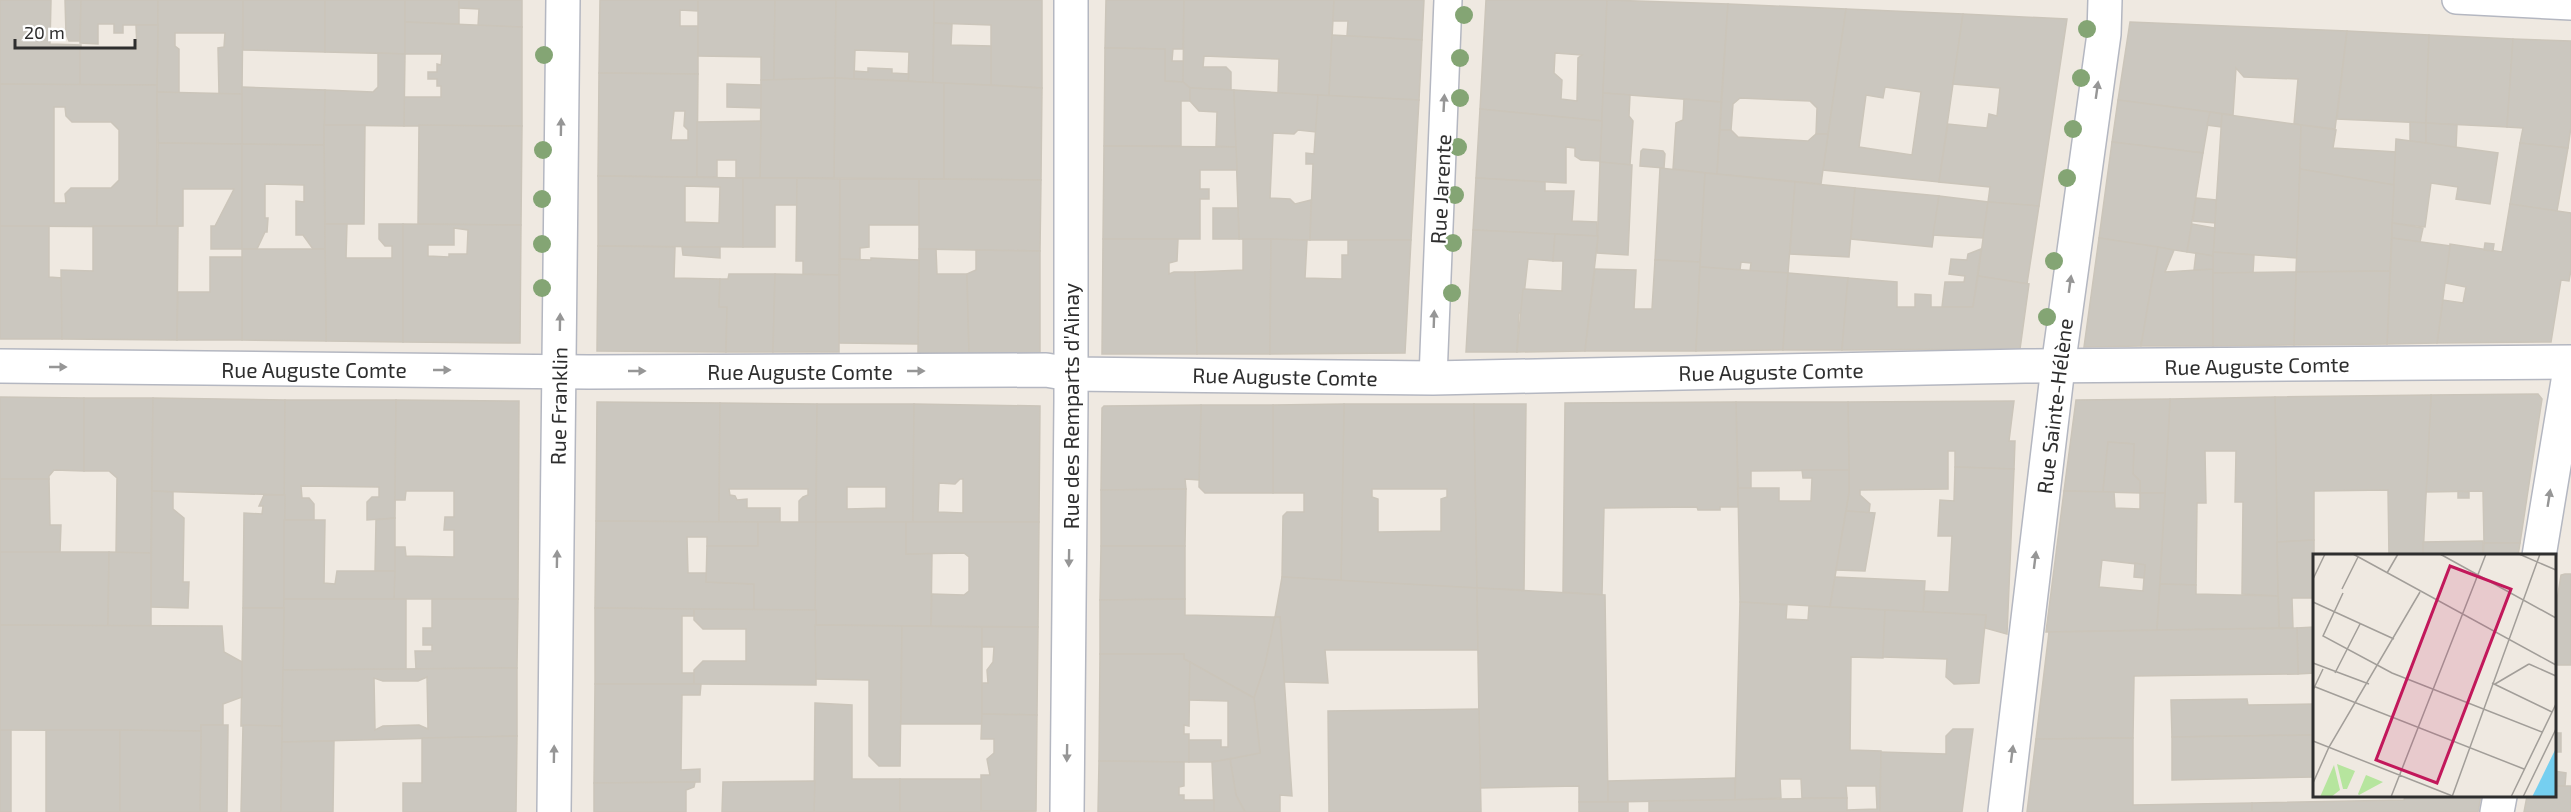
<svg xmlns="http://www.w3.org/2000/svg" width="2571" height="812" font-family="'Exo 2',sans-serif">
<rect width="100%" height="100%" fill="#efe9e1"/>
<g fill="#cbc7bf" stroke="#cbc5ba" stroke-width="1.5" fill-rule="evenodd">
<path d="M0 0H51L50 44 81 45 80 85 0 84Z"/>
<path d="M65 0H81L80 41H69L66 34Z"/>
<path d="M81 0H158V25H123V33H114V24H98V44L80 43Z"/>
<path d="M158 0H243L242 94H219L218 48 224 47 225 33H175V46L179 49V93L157 92Z"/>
<path d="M243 0H325V52L243 50Z"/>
<path d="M325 0H405V54L325 52Z"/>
<path d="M405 0H459V24L405 22Z"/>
<path d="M459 0H522V27L478 26 479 9 459 8Z"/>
<path d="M600 0H698V11L680 10V26H698V74L599 73Z"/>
<path d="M698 0H775L774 80H761V57L698 56Z"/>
<path d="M775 0H836L835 78 774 80Z"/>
<path d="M836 0H934L933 83 908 81 909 52 855 50 854 79 835 78Z"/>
<path d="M934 0H1042V88L991 85V25L934 23Z"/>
<path d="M1106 0H1184L1183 49H1173L1172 61H1184L1183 82 1165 81V49L1105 48Z"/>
<path d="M1184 0H1334L1329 96 1278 93 1279 59 1204 56 1203 67H1226L1231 72V90L1190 88 1183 82Z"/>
<path d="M1334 0H1424L1422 40 1347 36 1348 21H1333Z"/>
<path d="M1486 0H1607L1602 121 1480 109ZM1555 53 1582 55 1578 58 1577 101 1561 99 1562 80 1554 73Z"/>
<path d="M1607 0 1728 4 1721 102 1603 93Z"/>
<path d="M1728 4 1846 9 1828 134H1816L1817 108 1810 101 1740 98 1733 104 1731 130H1720Z"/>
<path d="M1846 9 1963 14 1939 182 1823 170ZM1885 87 1921 92 1912 155 1859 147 1866 95 1883 98Z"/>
<path d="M1963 14 2067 19 2039 206 1988 202 1990 187 1939 182 1948 124 1987 128 1989 114 1997 116 2000 88 1953 84Z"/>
<path d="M405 22 522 27V126H404V97H441V86H437V79H428V72H437V64L441 65 442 54H405Z"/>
<path d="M2130 22 2347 31 2335 129 2294 124 2298 79 2244 77 2236 68 2233 115 2118 100Z"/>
<path d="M934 23 952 24 951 45 991 46V85L933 83Z"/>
<path d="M136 25H158L157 85H80V48L137 49Z"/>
<path d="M2347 31 2429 35 2426 123 2337 119Z"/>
<path d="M1332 35 1422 40 1419 100 1329 96Z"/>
<path d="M2429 35 2513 39 2507 127 2426 123Z"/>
<path d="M2513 39 2571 41V127L2568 148 2520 143 2523 128 2507 127Z"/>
<path d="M1105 48 1165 49V81L1183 82 1190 88V101H1181V146H1104Z"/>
<path d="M378 53 405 54 404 126 324 125 325 90 373 92 378 87Z"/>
<path d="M868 68 892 69V73L909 74 908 81 854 79V71L868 72Z"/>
<path d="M599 73 698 74 697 177 598 176ZM674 111H685L684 126 688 130V140H671Z"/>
<path d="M835 78 944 83V179L834 178Z"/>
<path d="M835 78 834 178H760L761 80Z"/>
<path d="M944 83 1042 88 1041 180 944 179Z"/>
<path d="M0 84 157 85V227L0 226ZM54 107H65L66 116 72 122H111L119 130V180L111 188H71L65 194 66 203H54Z"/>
<path d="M727 84 761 85V108L727 107Z"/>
<path d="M242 87 325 90 324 145 242 144Z"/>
<path d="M1190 88 1234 90 1236 147 1216 146 1217 112 1199 111 1190 101Z"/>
<path d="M1234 90 1318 95 1316 132 1298 130 1294 134 1273 133 1270 198 1290 199 1295 204 1311 200 1310 240 1239 239Z"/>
<path d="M157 92 242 94V144L158 143Z"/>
<path d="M1603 93 1630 95 1629 116 1633 121 1630 165 1600 162Z"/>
<path d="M1318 95 1419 100 1411 240H1310L1313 164H1306V153L1314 154Z"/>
<path d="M1684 99 1721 102 1717 174 1673 169 1676 123 1683 120Z"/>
<path d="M2118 100 2210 112 2203 153 2112 142Z"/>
<path d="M1480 109 1602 121 1600 161 1581 160 1575 156V148L1566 147V183L1476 178Z"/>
<path d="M2210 112 2222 114 2221 127 2207 125Z"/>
<path d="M2222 114 2301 125 2297 258 2213 252Z"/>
<path d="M761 121 760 178H736V160H717V177H697V122Z"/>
<path d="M2410 122 2426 123V143L2410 141Z"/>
<path d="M2426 123 2457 125 2456 148 2426 143Z"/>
<path d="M324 125H365L364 224H325Z"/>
<path d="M419 125 522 126 521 225 418 224Z"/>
<path d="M2301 125 2336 130 2333 148 2396 152 2394 185 2300 169Z"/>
<path d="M1720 130H1731L1738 137 1808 141 1816 134H1828L1821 184 1717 174Z"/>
<path d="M2396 139 2498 153 2490 204 2456 199 2458 187 2431 183 2425 227 2392 223Z"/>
<path d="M2112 142 2203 153 2187 252 2099 238Z"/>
<path d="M158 143 242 144V249H211V226H215L234 189H183V226L157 227Z"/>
<path d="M2520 143 2568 148 2557 211 2510 204Z"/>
<path d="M242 144 324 145 325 249H313L303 235H296V201L304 202V185L265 184V218H268L267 232H265L257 249H242Z"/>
<path d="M1104 146 1236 147 1237 170H1200V189H1209V199H1200V239H1103Z"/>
<path d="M1643 149 1663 151 1665 154 1664 168 1640 166 1641 151Z"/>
<path d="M1600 162 1632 165 1628 255 1597 253Z"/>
<path d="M1660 168 1705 173 1700 262 1655 260Z"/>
<path d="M2300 169 2394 185 2390 271 2296 272Z"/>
<path d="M1705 173 1795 182 1788 273 1750 271 1751 263 1741 262 1740 270 1700 267Z"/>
<path d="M598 176 743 178V247L598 246ZM685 186 720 187 719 223 685 222Z"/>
<path d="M743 178H797V205H775V247H743Z"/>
<path d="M797 178 840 179 839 275 803 274V261H796Z"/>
<path d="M1476 178 1545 182V191H1574L1572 221 1597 222V236L1473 230Z"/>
<path d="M840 179H919V225H869V247L860 248V260L840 259Z"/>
<path d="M919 179 1041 180 1040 251 919 249Z"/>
<path d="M1795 182 1855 188 1849 257 1790 254Z"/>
<path d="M1855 188 1939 196 1932 247 1851 239Z"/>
<path d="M1939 196 1988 202 1983 238 1933 235Z"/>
<path d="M2196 198 2216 200 2215 223 2193 221Z"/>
<path d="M1988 202 2039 206 2027 284 1978 276Z"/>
<path d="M2510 204 2571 213V270L2569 281 2561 280 2551 342 2437 343 2443 300 2463 303 2466 287 2445 283 2450 244 2502 252Z"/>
<path d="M1213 208H1238L1239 239H1213Z"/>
<path d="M2392 223 2423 228 2420 242 2392 238Z"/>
<path d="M325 224H347L346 258H392V246H385L379 239V224H403V342L326 341Z"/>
<path d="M403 224 521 225 520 343 403 342ZM454 228 468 230 467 254H449V257L428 256V245H454Z"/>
<path d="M2192 224 2215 228 2213 256 2187 252Z"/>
<path d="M0 226H49V277L62 278V339H0Z"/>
<path d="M93 226H178L177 340 62 339 61 270 93 271Z"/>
<path d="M1473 230 1555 234 1553 261 1528 259 1522 313H1519L1517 352H1466Z"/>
<path d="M1555 234 1598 236 1585 351 1517 352 1523 289 1562 291 1563 261H1553Z"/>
<path d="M2099 238 2158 247 2141 346 2084 347Z"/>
<path d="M2392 238 2450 246 2437 343 2387 344Z"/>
<path d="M1103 239H1178L1177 261 1169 263V274L1174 272H1195L1197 354H1102Z"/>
<path d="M1243 239H1271L1270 354H1197L1195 272 1243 270Z"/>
<path d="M1271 239 1307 240 1305 278 1342 279V255H1348V240H1411L1405 353 1270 354Z"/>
<path d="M2485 243 2494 244 2493 251 2484 250Z"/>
<path d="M598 246 675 247 674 278 720 279 719 307H727L726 352 597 351Z"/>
<path d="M682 247H720V258L683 255Z"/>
<path d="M2158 247 2174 250 2165 272 2213 269V346H2141Z"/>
<path d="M242 249H325L326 341 242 340Z"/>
<path d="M919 249H936L937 274H967L969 353H918Z"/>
<path d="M1981 249 1973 307H1942L1945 282H1964L1965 276 1949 274 1951 259 1967 260 1968 254Z"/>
<path d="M976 250 1040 251V354L969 353 967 274 976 270Z"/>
<path d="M2213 252 2254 255 2253 273H2213Z"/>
<path d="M2196 253 2213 256V269L2194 270Z"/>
<path d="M210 257H242V340H177L178 292H210Z"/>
<path d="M871 258 919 260 918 344 839 343 840 259 871 260Z"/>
<path d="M1655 260 1700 262 1696 351H1585L1595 269 1636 270 1634 309H1652Z"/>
<path d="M1700 267 1788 273 1783 350 1696 351Z"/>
<path d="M2390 271 2387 344 2294 345 2296 272Z"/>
<path d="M2296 272 2294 345 2213 346V273Z"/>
<path d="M1788 273 1848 278 1842 350H1783Z"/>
<path d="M729 274H775L773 352H726L727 307H719L720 279H728Z"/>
<path d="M775 274 839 275V352H773Z"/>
<path d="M1978 276 2029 284 2020 349 1842 350 1848 278 1897 282V307H1915V294L1931 295V307H1973Z"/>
<path d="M2538 394 2542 399 2520 543H2484L2483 491 2426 492 2431 395Z"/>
<path d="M2431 395 2423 556H2389L2388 490 2314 491V540L2277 542 2275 397Z"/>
<path d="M0 397 84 398V471L54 470 49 476V479H0Z"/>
<path d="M2275 397 2278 596 2242 594 2243 502H2235L2236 451H2205L2206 503H2197L2196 585 2160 584 2170 399Z"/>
<path d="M84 398H153L151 553H116L117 478 109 471H84Z"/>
<path d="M153 398 285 400V495L152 491Z"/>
<path d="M2170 399 2165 493H2140V481L2133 474 2134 444 2108 442 2103 492 2064 491 2076 400Z"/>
<path d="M285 400H396L395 518 367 520V502L372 497H379V487L301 486 302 498H309L314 504V520H284Z"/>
<path d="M396 400 519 401 518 599H394L395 547H405L406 556 454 557V530H444L445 517H454V491H406L405 500H395Z"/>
<path d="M2014 401 2009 441H2015L2014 469 1955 467V451H1948V489L1860 490V495L1870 504 1869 513 1846 511 1849 492 1848 402Z"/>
<path d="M597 402 720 403 719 522 596 521Z"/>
<path d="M1736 402H1848L1849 470 1751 471V489L1738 488Z"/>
<path d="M1736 402 1738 507H1720V510H1698L1697 507 1604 508 1602 595 1563 592 1565 403Z"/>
<path d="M720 403 817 404 816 522 799 523V501L803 497 808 495V489H729L730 495 735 496 737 500 747 499V508H780V522H719Z"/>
<path d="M817 404H914L913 522H816ZM847 487H886V508L847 509Z"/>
<path d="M914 404 1040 406 1039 522H913ZM960 479H963V513L938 512 939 483 955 484Z"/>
<path d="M1344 404H1474L1477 588 1341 581ZM1372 489H1447V497L1441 499V531L1378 532V499L1372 497Z"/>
<path d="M1344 404 1341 581 1282 577 1283 516 1287 512H1304V493H1273V405Z"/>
<path d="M1474 404H1526L1524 590 1477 588Z"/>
<path d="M1201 405H1273V493H1205L1199 487Z"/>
<path d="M1201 405 1199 480 1185 479 1186 489 1101 490 1102 408 1104 406Z"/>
<path d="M2108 442 2134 444 2133 474 2140 481V493L2103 492Z"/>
<path d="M1955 467 2014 469 2007 634 1985 628 1986 615 1923 612 1925 591 1949 592 1952 536H1938L1940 500 1954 501Z"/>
<path d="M1802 470H1849V492L1830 607 1740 602 1738 488H1779V501H1811L1812 478H1803Z"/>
<path d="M0 479H49L50 525H61L60 553 0 552Z"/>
<path d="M1186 489 1185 546H1101V490Z"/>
<path d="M152 491 173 492V509L184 518 183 582H189L188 608 151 607Z"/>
<path d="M2064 491 2114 492 2115 508 2140 509V493H2165L2157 630 2046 632ZM2102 560 2145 565 2143 591 2099 587Z"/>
<path d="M2458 491 2469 492V498H2458Z"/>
<path d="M264 495H285L284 608H243L244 513 262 514 263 506H259Z"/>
<path d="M1846 511 1875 513 1865 571 1836 570Z"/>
<path d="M395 518V571H375L376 520Z"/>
<path d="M284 520H325L324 583 335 584 337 571H395L394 599H284Z"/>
<path d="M596 521 758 522V546H707V537H687L688 573H707L706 582 754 584V610L595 608Z"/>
<path d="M758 522H816V610H754V584L706 582 707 546H758Z"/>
<path d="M816 522H906V554L932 553 931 626 815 625Z"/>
<path d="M906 522H1039L1038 627 931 626 932 594 964 595 969 591V557L964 553 906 554Z"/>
<path d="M2314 540V598H2292L2293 628H2279L2277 542Z"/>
<path d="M2483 541V556H2423V542Z"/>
<path d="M2484 543H2520L2518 556H2483Z"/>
<path d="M1101 546H1185V599L1100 600Z"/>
<path d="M0 552H109L108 626 0 625Z"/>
<path d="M109 552 151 553V626H108Z"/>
<path d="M2135 563 2145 565 2144 578 2134 577Z"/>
<path d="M2565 574H2571V665H2554V619L2560 581 2561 575Z"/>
<path d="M1282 577 1477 588 1478 650H1325L1328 683 1284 682 1280 617H1275Z"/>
<path d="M1835 577 1925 581 1923 612 1830 607Z"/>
<path d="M2160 584 2196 585V594L2278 596 2279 628 2157 630Z"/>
<path d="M1477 588 1605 595 1608 802H1579V786L1480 788Z"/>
<path d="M284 599H406V669L283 670Z"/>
<path d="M432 599H518L517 668 416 669 415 651H432V645H423V628H432Z"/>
<path d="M1185 599V615L1275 617 1265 665 1254 698 1184 659V654H1100V600Z"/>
<path d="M1740 602 1787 605 1786 619 1808 620 1809 606 1885 610 1883 658 1851 657 1850 750 1881 751 1880 812H1847V810L1877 809 1876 786H1846L1847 798H1802L1801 779H1780L1781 798 1735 800Z"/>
<path d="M243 608H284L282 726H241Z"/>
<path d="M595 608 694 609V616H682V673H694V684H595Z"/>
<path d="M694 609 816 610V685L694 684V670L703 661H746V629H703L694 620Z"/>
<path d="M1885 610 1986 615 1979 683 1954 684 1946 677 1947 659 1883 657Z"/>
<path d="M1275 617H1280L1292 796 1280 795V812H1245L1236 795 1230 759 1260 753 1254 698 1265 665Z"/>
<path d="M0 625 222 626 224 652 242 662V697L223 704V725H201V731L0 730Z"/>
<path d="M815 625 902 626 900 766H879L869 756V680L816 679Z"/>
<path d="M902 626 982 627V724H901Z"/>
<path d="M982 627H1038L1037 715 982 714V683H988L987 670 993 662 994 647H982Z"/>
<path d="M2314 627V673L2298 674 2297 628Z"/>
<path d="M2297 628 2298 674 2134 676 2133 738 2036 739 2049 632Z"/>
<path d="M1100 654H1184V659L1190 662 1189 726 1184 725V734H1189V762L1099 761Z"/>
<path d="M1190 662 1254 698 1260 753 1212 762H1189V740H1221V747H1228V701L1189 700Z"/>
<path d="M517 668V736L282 742 283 670ZM427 677 428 729 419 725 383 726 375 730 374 678 383 681H418Z"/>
<path d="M595 684H701L700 695H682L681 770 700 769V782L594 783Z"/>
<path d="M2247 699 2248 705 2314 704V735L2172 737 2171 700Z"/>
<path d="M815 703 852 705V779H900V812H814Z"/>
<path d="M1479 709 1481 812H1329L1328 711Z"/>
<path d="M982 714 1037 715 1036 811H981V775H990L987 759 994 753V739H981Z"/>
<path d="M201 725H228L227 812H200Z"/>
<path d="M243 725 282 726 281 812H241Z"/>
<path d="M1953 729H1973L1962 812H1880L1881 752 1946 754V736Z"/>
<rect x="0" y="730" width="11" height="82"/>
<rect x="46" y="730" width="74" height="82"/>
<path d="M120 730 201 731 200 812H120Z"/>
<rect x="2554" y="733" width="7" height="19"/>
<path d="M2314 735V777L2172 780V737Z"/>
<path d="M517 736 516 812H403V783H422V738Z"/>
<path d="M2133 738V805L2252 803V812H2027L2036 739Z"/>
<path d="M334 741 333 812H281L282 742Z"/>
<path d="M1230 759 1236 795 1245 812H1214L1212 762Z"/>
<path d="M1099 761 1184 762V786L1179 787V795H1184V800H1214V812H1098Z"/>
<path d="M2554 771 2566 773 2565 786H2554Z"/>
<path d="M1735 778V800L1608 802V781Z"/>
<rect x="900" y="779" width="81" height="33"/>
<path d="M815 781 814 812H722L723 782Z"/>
<path d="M695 782 694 787 686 790V812H594V783Z"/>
<path d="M2554 786H2571V812H2524L2527 796H2554Z"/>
<path d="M2405 796H2481L2478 812H2252V803L2404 800Z"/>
<path d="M1847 798V812H1649V801Z"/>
<rect x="1579" y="802" width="49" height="10"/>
<path d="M981 811H1036L981 812Z"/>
</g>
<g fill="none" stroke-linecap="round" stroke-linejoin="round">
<g stroke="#b4b7c1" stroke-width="30">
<g id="pedestrian">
<path d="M2456 0 2571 6"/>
<path d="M1433 378 1448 0"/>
</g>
</g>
<g stroke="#b4b7c1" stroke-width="36">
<g id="minor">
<path d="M0 366 589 372 1046 370 1070 374 1433 378 2025 366 2571 362"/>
<path d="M2539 556 2571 363"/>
<path d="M554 812 563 0"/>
<path d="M1067 812 1071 401V0"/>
<path d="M2005 812 2058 367 2104 34 2105 0"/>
<path d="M2497 812 2500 796"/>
</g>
</g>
<use href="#pedestrian" stroke="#fff" stroke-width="27"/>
<use href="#minor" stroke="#fff" stroke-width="33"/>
</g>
<g fill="#84a574">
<circle cx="1464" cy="15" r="9"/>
<circle cx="2087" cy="29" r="9"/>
<circle cx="544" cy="55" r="9"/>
<circle cx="1460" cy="58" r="9"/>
<circle cx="2081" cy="78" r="9"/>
<circle cx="1460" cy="98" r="9"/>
<circle cx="2073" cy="129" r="9"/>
<circle cx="1458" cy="147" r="9"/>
<circle cx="543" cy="150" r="9"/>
<circle cx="2067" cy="178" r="9"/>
<circle cx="1455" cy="195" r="9"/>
<circle cx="542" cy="199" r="9"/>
<circle cx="1453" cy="243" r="9"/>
<circle cx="542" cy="244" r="9"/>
<circle cx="2054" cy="261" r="9"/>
<circle cx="542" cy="288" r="9"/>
<circle cx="1452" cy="293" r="9"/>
<circle cx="2047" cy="317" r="9"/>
</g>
<defs><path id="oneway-solid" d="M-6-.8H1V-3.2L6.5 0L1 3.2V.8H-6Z" transform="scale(1.5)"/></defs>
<g fill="#969696">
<use href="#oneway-solid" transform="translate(2097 90) rotate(-82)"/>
<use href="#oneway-solid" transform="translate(1444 103) rotate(-87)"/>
<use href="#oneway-solid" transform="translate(561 127) rotate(-89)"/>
<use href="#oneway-solid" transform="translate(2070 284) rotate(-82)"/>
<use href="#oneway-solid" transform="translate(1434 319) rotate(-88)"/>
<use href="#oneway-solid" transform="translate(560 322) rotate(-89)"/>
<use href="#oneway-solid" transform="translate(58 367)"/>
<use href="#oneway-solid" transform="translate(442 370)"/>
<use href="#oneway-solid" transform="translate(637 371)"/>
<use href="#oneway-solid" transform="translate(916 371)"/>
<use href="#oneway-solid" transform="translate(2549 498) rotate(-81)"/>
<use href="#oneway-solid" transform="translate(1069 558) rotate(91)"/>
<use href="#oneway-solid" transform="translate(557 559) rotate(-89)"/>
<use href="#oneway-solid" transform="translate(2035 560) rotate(-83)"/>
<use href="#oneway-solid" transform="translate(1067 753) rotate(91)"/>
<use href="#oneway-solid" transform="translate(554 754) rotate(-89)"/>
<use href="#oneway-solid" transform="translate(2012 754) rotate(-83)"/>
</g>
<g text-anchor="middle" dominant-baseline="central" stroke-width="4.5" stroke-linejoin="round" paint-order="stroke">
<g font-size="21" fill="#2e2e2e" stroke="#fff">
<text transform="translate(1440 189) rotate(-87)">Rue Jarente</text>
<text transform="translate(2257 365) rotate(-1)">Rue Auguste Comte</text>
<text x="314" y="369">Rue Auguste Comte</text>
<text x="800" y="371">Rue Auguste Comte</text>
<text transform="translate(1771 371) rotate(-1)">Rue Auguste Comte</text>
<text transform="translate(1285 376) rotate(1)">Rue Auguste Comte</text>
<text transform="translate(558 406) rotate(-89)">Rue Franklin</text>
<text transform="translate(1070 406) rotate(-90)">Rue des Remparts d'Ainay</text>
<text transform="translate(2054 406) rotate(-83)">Rue Sainte-Hélène</text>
</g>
</g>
<g transform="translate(2313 554)">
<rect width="243" height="243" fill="#efe9e1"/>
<path d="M24 210 42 217 34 235H30ZM21 211 27 236 18 243H7ZM53 221 70 228 46 241 45 240Z" fill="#b6e59e"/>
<path d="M243 194V243H219L225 231Z" fill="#75cff0"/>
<path fill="none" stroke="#a29e99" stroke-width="1.5" d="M40 0 243 111M127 0 243 64M206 0 243 16M74 19 85 0M0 25 12 0M29 35 45 3M30 39 10 82 79 119 229 178M0 48 81 85M0 109 56 130M216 110 243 122M22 119 47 70M179 129 239 158M182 130 216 110M0 132 211 215M0 136 10 115M0 187 142 243M0 229 16 193 107 38M78 243 173 0M139 243 227 0M198 243 243 150M210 243 243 175"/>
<path fill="#c2185b" fill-opacity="0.15" stroke="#c2185b" stroke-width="3" d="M137 12 198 35 124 229 63 206Z"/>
<rect width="243" height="243" fill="none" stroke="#2e2e2e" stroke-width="3"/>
</g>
<path d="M15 39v9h120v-9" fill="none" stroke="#2e2e2e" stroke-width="3"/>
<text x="24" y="39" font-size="18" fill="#2e2e2e" stroke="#ffffff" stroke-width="4.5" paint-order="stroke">20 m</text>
</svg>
